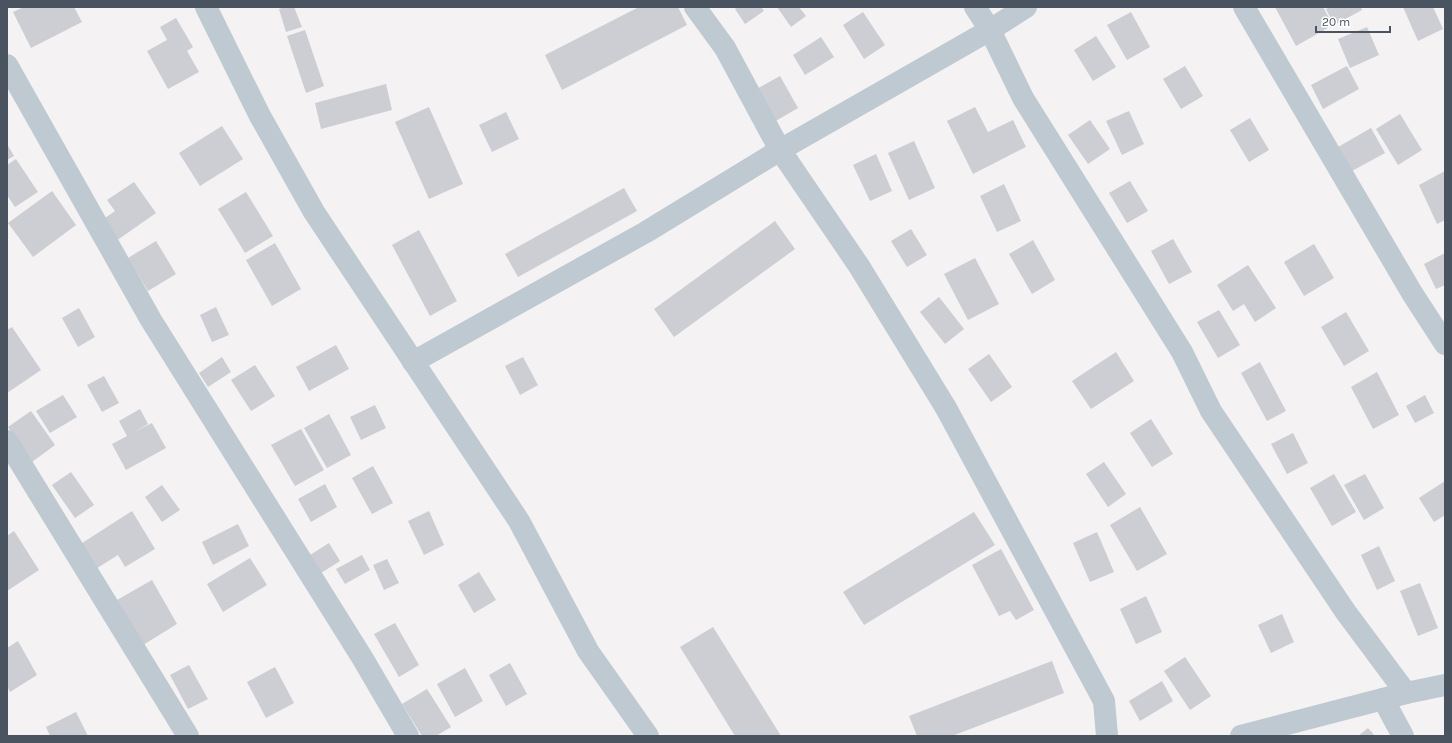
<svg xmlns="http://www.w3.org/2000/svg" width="1452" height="743" font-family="Karla,sans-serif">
<rect width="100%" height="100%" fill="#f4f2f2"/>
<g fill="#ccced4">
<path d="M24 7H74L82 22 31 48 13 12Z"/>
<path d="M285 7H294L302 27 286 32 279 9Z"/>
<path d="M639 7H678L687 25 562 90 545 55Z"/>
<path d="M738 7H761L764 11 745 24 735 9Z"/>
<path d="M777 7H799L806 16 791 27Z"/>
<path d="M1275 7H1323L1333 25 1296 46Z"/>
<path d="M1330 7H1361L1362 10 1334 25 1326 9Z"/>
<path d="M1403 7H1433L1443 29 1418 41Z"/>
<path d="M863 12 885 45 864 59 843 25Z"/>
<path d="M1131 12 1150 47 1127 60 1107 25Z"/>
<path d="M176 18 193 47 187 51 199 72 168 89 147 51 167 40 160 27Z"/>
<path d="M1367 27 1379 55 1350 68 1338 39Z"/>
<path d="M305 30 324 86 306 93 287 36Z"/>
<path d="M1096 36 1116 67 1093 81 1074 50Z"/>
<path d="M821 37 834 57 805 75 793 55Z"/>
<path d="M1185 66 1203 96 1181 109 1163 79Z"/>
<path d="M1347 66 1359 89 1323 109 1311 85Z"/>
<path d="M780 76 798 108 774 122 755 90Z"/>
<path d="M386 84 392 110 321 129 315 103Z"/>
<path d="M429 107 463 184 429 199 395 122Z"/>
<path d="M975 107 988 132 1013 120 1026 147 973 174 947 121Z"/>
<path d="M1129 111 1144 144 1122 155 1106 121Z"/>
<path d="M506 112 519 139 492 152 479 125Z"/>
<path d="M1400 114 1422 150 1398 165 1376 129Z"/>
<path d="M1250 118 1269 150 1249 162 1230 130Z"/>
<path d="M1090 120 1110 149 1088 164 1068 135Z"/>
<path d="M222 126 243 159 200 186 179 153Z"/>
<path d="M1371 128 1385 153 1352 171 1338 147Z"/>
<path d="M914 141 935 188 909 200 888 153Z"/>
<path d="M7 144 14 156 7 160Z"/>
<path d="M876 154 892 191 870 201 853 165Z"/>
<path d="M16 159 38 192 15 207 7 195V165Z"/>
<path d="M1445 171V220L1437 224 1419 185Z"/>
<path d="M1130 181 1148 211 1127 223 1109 193Z"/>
<path d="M134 182 156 213 116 241 102 220 115 211 107 200Z"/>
<path d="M1004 184 1021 221 997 232 980 196Z"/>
<path d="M624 188 637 211 518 277 505 254Z"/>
<path d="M52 191 76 225 33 257 8 223Z"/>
<path d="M246 192 273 236 245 253 218 209Z"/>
<path d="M775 221 795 249 674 337 654 309Z"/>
<path d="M911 229 927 255 907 267 891 241Z"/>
<path d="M419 230 457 301 430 316 392 245Z"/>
<path d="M1173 239 1192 272 1169 284 1151 251Z"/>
<path d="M1033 240 1055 280 1032 294 1009 254Z"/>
<path d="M156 241 176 274 148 291 128 258Z"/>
<path d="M275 243 301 289 272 306 246 260Z"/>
<path d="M1314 244 1334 278 1304 296 1284 262Z"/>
<path d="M1445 253V285L1436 289 1424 264Z"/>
<path d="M975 258 999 304 968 320 944 274Z"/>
<path d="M1248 265 1276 308 1255 322 1244 304 1233 311 1217 285Z"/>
<path d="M939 297 964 329 945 344 920 312Z"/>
<path d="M216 307 229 335 212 342 200 315Z"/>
<path d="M79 308 95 337 78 347 62 318Z"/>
<path d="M1219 310 1240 345 1218 358 1197 322Z"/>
<path d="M1346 312 1369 351 1344 366 1321 327Z"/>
<path d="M12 327 41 370 7 393V330Z"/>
<path d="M336 345 349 369 309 391 296 367Z"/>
<path d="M1116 352 1134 381 1091 409 1072 381Z"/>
<path d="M989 354 1012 387 991 402 968 369Z"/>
<path d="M222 357 231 372 208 387 199 373Z"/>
<path d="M523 357 538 385 520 395 505 366Z"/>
<path d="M1260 362 1286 411 1267 421 1241 373Z"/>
<path d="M255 365 275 396 251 411 231 380Z"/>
<path d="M1377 372 1399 415 1373 429 1351 387Z"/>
<path d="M104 376 119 403 102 412 87 385Z"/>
<path d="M63 395 77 417 50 433 36 411Z"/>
<path d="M1425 395 1434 413 1415 423 1406 406Z"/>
<path d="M375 405 386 428 361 440 350 417Z"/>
<path d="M140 409 148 424 134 432 152 423 166 448 126 470 112 444 127 436 119 421Z"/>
<path d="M31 411 55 445 32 462 8 427Z"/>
<path d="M329 414 351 455 327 468 304 428Z"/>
<path d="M1151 419 1173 454 1152 467 1130 433Z"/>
<path d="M301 429 324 470 295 486 271 445Z"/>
<path d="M1293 433 1308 463 1287 474 1271 444Z"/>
<path d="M1104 462 1126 494 1108 507 1086 474Z"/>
<path d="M373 466 393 503 372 514 352 478Z"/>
<path d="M71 472 94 505 75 518 52 485Z"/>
<path d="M1334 474 1356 512 1332 526 1310 488Z"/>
<path d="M1365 474 1384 508 1364 520 1344 485Z"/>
<path d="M1445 481V515L1434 522 1419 498Z"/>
<path d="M325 484 337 507 311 522 298 499Z"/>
<path d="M162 485 180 510 162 522 145 497Z"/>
<path d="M1140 507 1167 554 1137 571 1110 525Z"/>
<path d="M132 511 155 549 125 567 118 555 94 570 79 545Z"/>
<path d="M429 511 444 545 424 555 408 521Z"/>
<path d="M974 512 995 545 864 625 843 592Z"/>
<path d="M238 524 249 546 213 565 202 542Z"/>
<path d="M14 531 39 570 7 591V536Z"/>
<path d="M1097 532 1114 572 1090 582 1073 543Z"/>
<path d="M329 543 340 561 318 575 307 557Z"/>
<path d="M1379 546 1395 581 1377 590 1361 555Z"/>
<path d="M1001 549 1034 610 1016 620 1010 611 999 616 972 565Z"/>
<path d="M362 555 370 570 345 584 336 569Z"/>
<path d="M250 558 267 585 223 612 207 584Z"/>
<path d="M387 559 399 583 384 590 373 565Z"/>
<path d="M479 572 496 600 474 613 458 585Z"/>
<path d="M152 580 177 624 143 645 117 600Z"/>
<path d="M1420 583 1438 628 1418 636 1400 591Z"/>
<path d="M1146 596 1162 632 1136 644 1120 609Z"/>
<path d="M1282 614 1294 642 1271 653 1258 625Z"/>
<path d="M395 623 419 665 399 677 374 634Z"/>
<path d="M713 627 781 736H735L680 647Z"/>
<path d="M18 641 37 675 10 692 7 686V648Z"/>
<path d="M1185 657 1211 696 1190 710 1164 671Z"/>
<path d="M1052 661 1064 693 952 736H917L909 716Z"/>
<path d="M510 663 527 694 506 706 489 675Z"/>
<path d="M189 665 208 699 188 709 170 675Z"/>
<path d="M275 667 294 703 266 718 247 682Z"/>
<path d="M465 668 483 701 455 717 437 684Z"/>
<path d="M1162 681 1173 701 1140 721 1129 701Z"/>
<path d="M427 689 451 727 436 736H422L402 704Z"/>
<path d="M76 712 88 736H50L46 727Z"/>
<path d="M1368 728 1375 736H1358Z"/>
</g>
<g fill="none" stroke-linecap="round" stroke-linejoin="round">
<g stroke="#bfc9d1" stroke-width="22">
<path d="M206 7 260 116 314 212 519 521 588 651 648 736"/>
<path d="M695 7 725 48 780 150 859 266 946 408 1104 701 1107 736"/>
<path d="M975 7 990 30 1023 98 1182 352 1211 411 1345 611 1406 693"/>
<path d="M1244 7 1412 293 1445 344"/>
<path d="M7 65 151 320 363 659 408 736"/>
<path d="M413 362 646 232 780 150 990 30 1026 7"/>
<path d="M7 441 188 736"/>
<path d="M1383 699 1403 736"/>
<path d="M1241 736 1406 693 1445 685"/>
</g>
</g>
<rect width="1452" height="743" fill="none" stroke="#495460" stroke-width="16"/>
<path d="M1316 26v6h74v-6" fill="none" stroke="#495460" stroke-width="2"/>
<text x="1322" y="26" font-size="12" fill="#495460" stroke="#ffffff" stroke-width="3" paint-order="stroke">20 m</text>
</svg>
